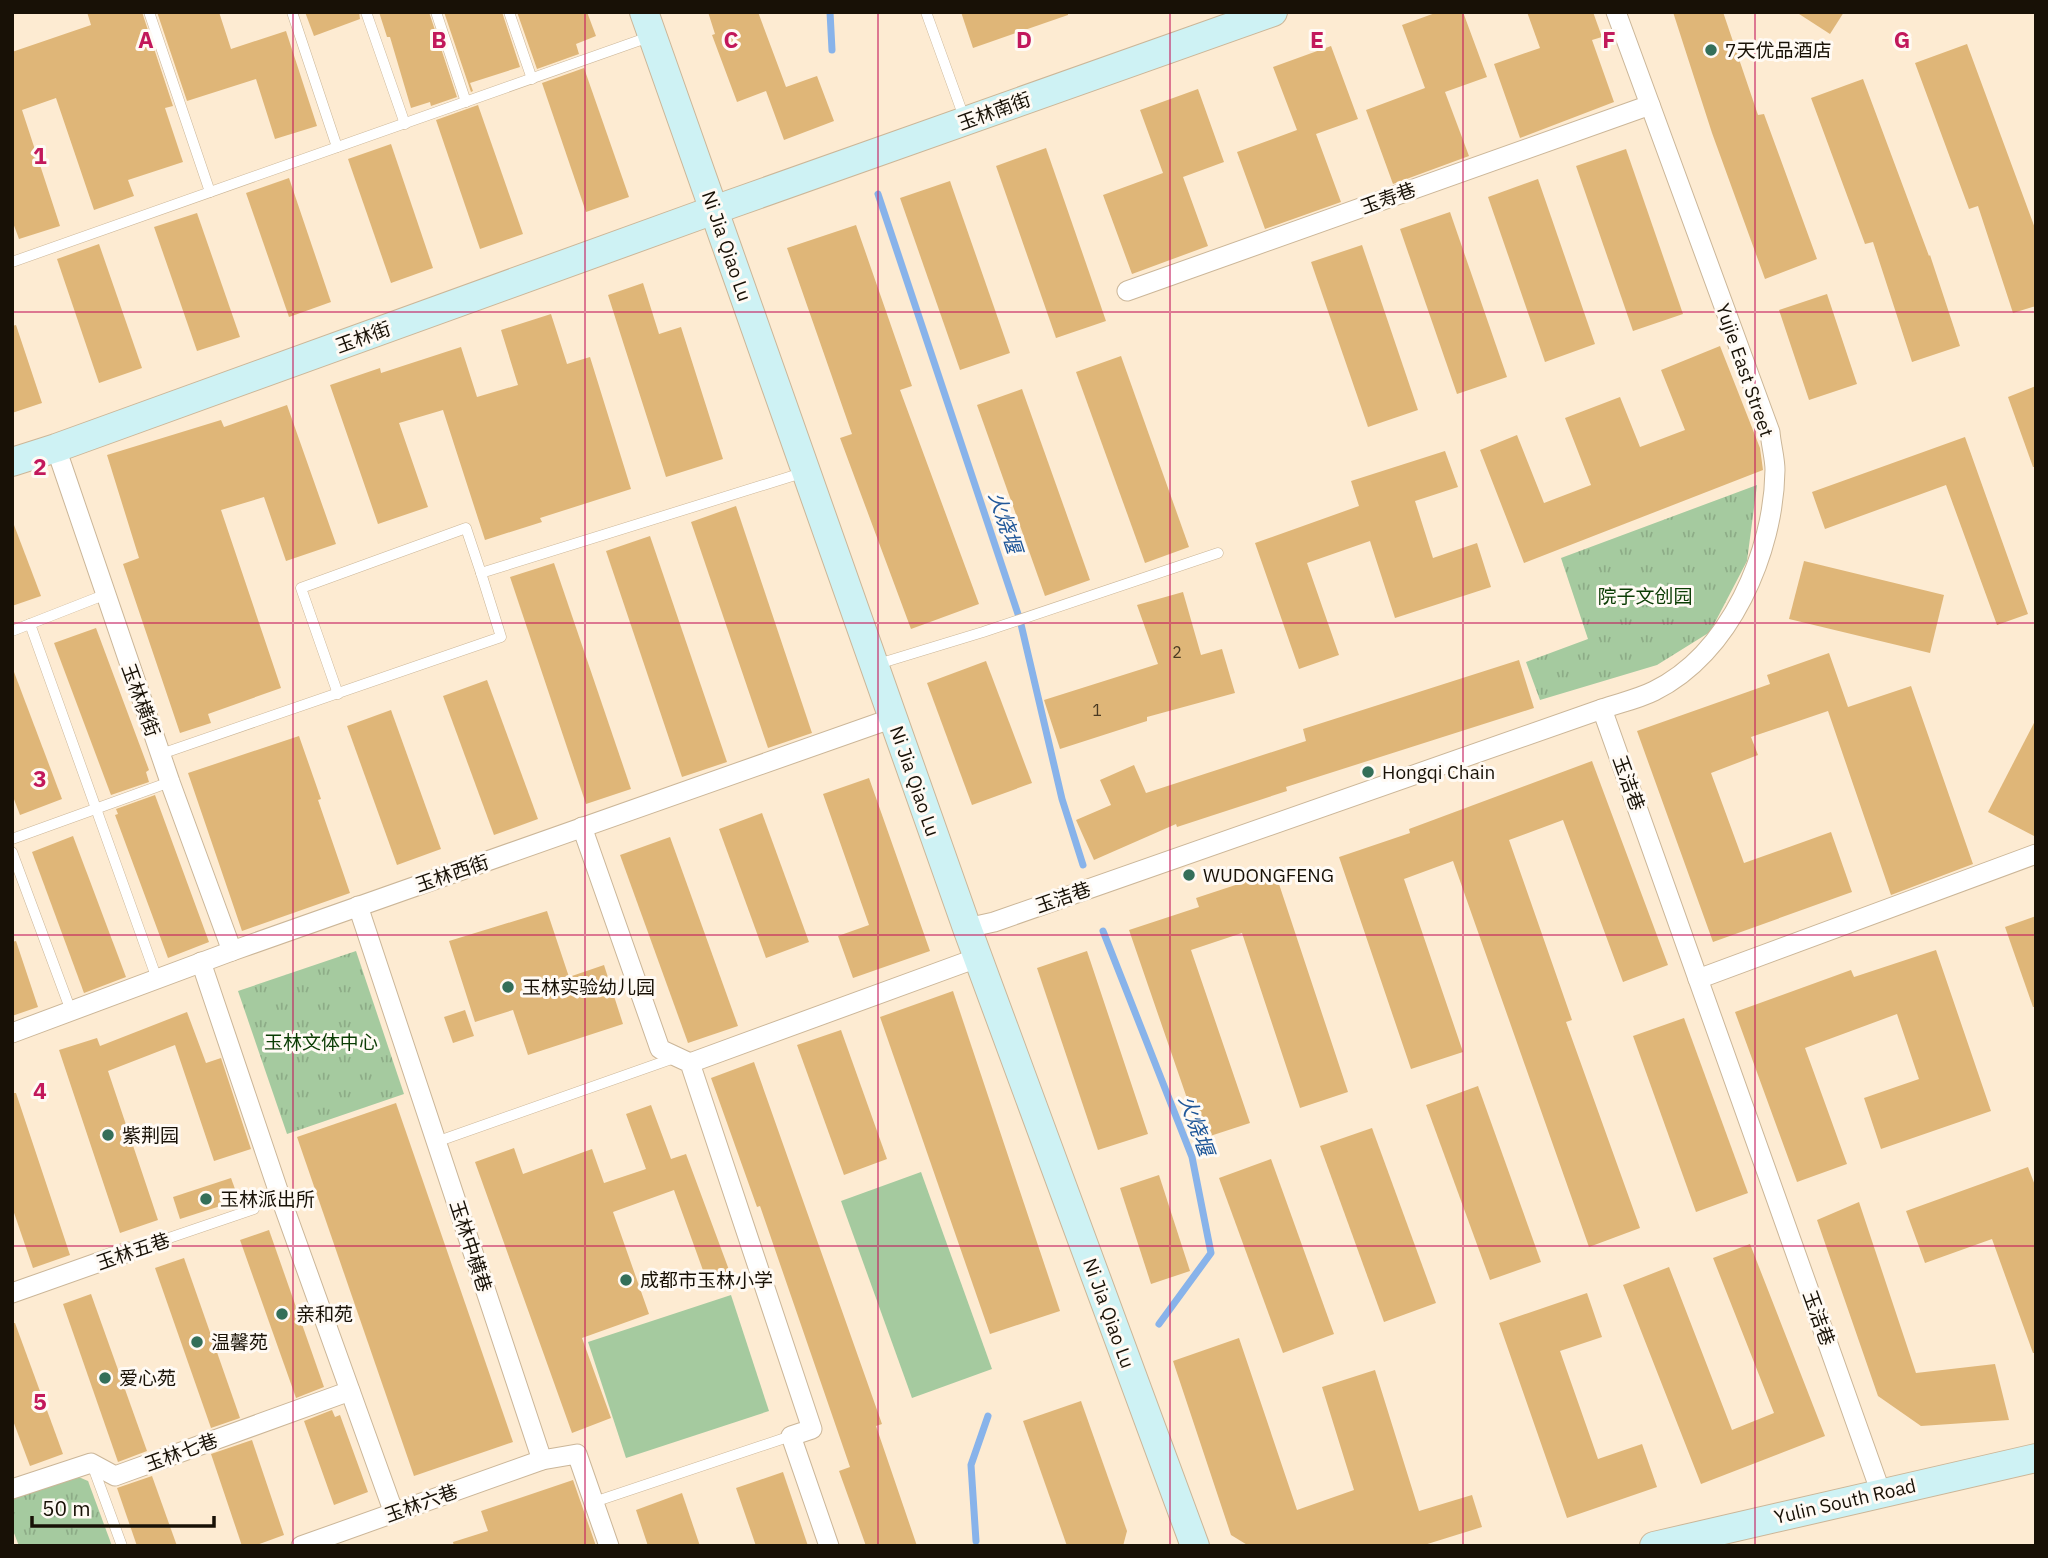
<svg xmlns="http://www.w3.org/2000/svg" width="2048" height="1558" font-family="'IBM Plex Sans','Noto Sans SC',sans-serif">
<defs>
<pattern id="grass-tufts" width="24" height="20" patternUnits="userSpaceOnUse" patternTransform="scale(1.75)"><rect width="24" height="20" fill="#a5ca9f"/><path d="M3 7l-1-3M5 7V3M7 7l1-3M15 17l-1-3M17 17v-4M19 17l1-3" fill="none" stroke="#8dac87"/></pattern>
</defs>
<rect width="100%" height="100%" fill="#fdebd2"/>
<g fill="url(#grass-tufts)">
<path d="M1757 485 1747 561 1710 632 1657 665 1540 700 1526 662 1588 639 1561 558Z"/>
<path d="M356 951 404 1094 287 1134 238 991Z"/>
<path d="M74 1475 88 1481 112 1546H19L12 1528 14 1495Z"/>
</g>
<g fill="#a5ca9f">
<path d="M921 1172 992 1369 912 1398 841 1201Z"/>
<path d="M731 1295 769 1411 626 1458 588 1342Z"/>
</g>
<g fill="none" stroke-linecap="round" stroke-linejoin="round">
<g stroke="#88b3ea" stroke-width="7">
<path d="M830 12 832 50"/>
<path d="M878 194 1020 620 1062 799 1083 865"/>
<path d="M1103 931 1192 1157 1211 1253 1159 1324"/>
<path d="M976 1541 971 1465 988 1416"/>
</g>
</g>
<g fill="#dfb678">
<path d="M87 12H142L173 106 165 108 183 162 128 180 134 196 94 210 56 98 22 110 60 226 19 239 12 220V52L91 25Z"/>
<path d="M157 12H219L231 49 286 31 317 126 275 139 256 79 187 101Z"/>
<path d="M305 12H359L360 19 314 36Z"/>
<path d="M379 12H429L457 97 431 106 430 102 411 108 390 37H387Z"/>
<path d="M444 12H502L520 67 470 83 473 91 471 92Z"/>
<path d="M517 12H587L596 36 576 44 579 54 537 69Z"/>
<path d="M708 12H758L786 87 817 76 834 121 784 140 766 91 737 102 712 35 715 34Z"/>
<path d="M961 12H1068V15L973 48Z"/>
<path d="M1438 12H1463L1487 77 1445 92 1469 156 1393 184 1366 110 1425 88 1402 25Z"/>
<path d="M1527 12H1593L1602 37 1592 40 1614 102 1520 138 1494 64 1540 48Z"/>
<path d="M1673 12H1723L1758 115 1764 114 1817 259 1765 279 1712 133Z"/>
<path d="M1796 12H1844L1830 34Z"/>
<path d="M1967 44 2036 231V306L2013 313 1978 206 1969 209 1915 63Z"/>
<path d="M1331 46 1358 119 1316 134 1341 202 1265 229 1237 152 1297 130 1273 67Z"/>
<path d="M584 68 629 197 586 212 542 83Z"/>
<path d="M1863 79 1929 256 1930 255 1960 346 1912 362 1873 242 1865 244 1811 98Z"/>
<path d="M1198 89 1224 162 1183 177 1208 246 1132 274 1103 195 1163 173 1140 110Z"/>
<path d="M478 105 523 234 480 249 436 120Z"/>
<path d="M391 144 433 268 391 283 348 159Z"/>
<path d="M1046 148 1106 321 1056 338 996 166Z"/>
<path d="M1626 149 1683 314 1633 331 1576 166Z"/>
<path d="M289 178 331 302 289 317 246 193Z"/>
<path d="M1538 179 1595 344 1545 362 1488 197Z"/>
<path d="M950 181 1010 353 960 370 900 198Z"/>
<path d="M1450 212 1507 377 1457 394 1400 229Z"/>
<path d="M197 213 240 337 197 351 154 227Z"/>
<path d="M856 225 912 386 900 390 979 604 911 629 840 438 852 434 787 248Z"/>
<path d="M99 244 142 368 99 383 57 259Z"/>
<path d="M1362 245 1418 410 1368 427 1311 262Z"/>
<path d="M643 283 659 334 681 327 723 459 666 477 608 295Z"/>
<path d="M1827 294 1857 384 1809 400 1779 310Z"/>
<path d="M551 314 567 364 590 357 631 489 540 518 542 522 485 540 443 410 399 423 428 507 378 524 330 385 380 368 381 373 461 347 477 397 518 385 501 330Z"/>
<path d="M16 325 42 403 12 413V326Z"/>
<path d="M1720 346 1760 448 1763 470 1524 563 1480 450 1517 435 1544 503 1591 485 1565 418 1620 397 1640 447 1685 430 1661 370Z"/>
<path d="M1121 356 1189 547 1145 563 1076 372Z"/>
<path d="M2036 386V467H2033L2008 397Z"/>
<path d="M1022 389 1090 580 1045 596 977 405Z"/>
<path d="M287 405 336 544 286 561 264 497 221 510 281 688 208 714 211 723 180 733 123 564 139 558 107 455 221 420 224 427Z"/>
<path d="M1965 437 2028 614 1997 625 1946 485 1825 529 1812 492Z"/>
<path d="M1445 451 1458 487 1415 501 1433 558 1477 543 1491 587 1395 618 1370 541 1307 563 1339 655 1299 669 1255 543 1359 506 1351 481Z"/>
<path d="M736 506 812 733 768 748 691 522Z"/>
<path d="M12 525H14L41 596 12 606Z"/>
<path d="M650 536 727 762 682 777 606 551Z"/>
<path d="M1804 561 1944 595 1930 653 1789 619Z"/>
<path d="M554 563 631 789 586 804 510 577Z"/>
<path d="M1183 592 1201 655 1222 649 1235 693 1147 717V721L1060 749 1044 700 1158 664 1137 605Z"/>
<path d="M96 628 149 770 146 772 149 782 111 795 54 643Z"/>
<path d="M1829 653 1848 707 1911 686 1973 864 1891 895 1828 711 1751 737 1758 755 1711 773 1744 863 1831 832 1852 892 1713 942 1637 731 1770 684 1767 675Z"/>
<path d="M1519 660 1534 708 1286 787 1287 791 1177 827 1176 824 1094 860 1076 820 1111 805 1100 780 1134 765 1146 793 1306 741 1303 729Z"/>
<path d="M986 661 1032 783 972 805 927 683Z"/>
<path d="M12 672H14L62 799 20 815 12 794Z"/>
<path d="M487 680 538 819 494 835 443 696Z"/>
<path d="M391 710 441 849 397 865 347 726Z"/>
<path d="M2036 719V837L1988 812Z"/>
<path d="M299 736 321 799 318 800 350 893 242 931 188 773Z"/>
<path d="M1592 761 1668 965 1623 982 1563 820 1509 840 1572 1020 1566 1022 1640 1228 1589 1247 1453 861 1404 879 1463 1052 1411 1069 1339 857 1410 833 1409 829Z"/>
<path d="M869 778 930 951 853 978 838 936 869 925 823 794Z"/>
<path d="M155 795 209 942 168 958 115 815 118 814 116 809Z"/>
<path d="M762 813 809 942 766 958 719 829Z"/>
<path d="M73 836 126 977 84 993 32 852Z"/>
<path d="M670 837 738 1026 688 1043 620 855Z"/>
<path d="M1275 872 1348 1092 1300 1108 1242 933 1191 950 1250 1123 1201 1139 1129 930 1199 907 1196 898Z"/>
<path d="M547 911 569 977 604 965 623 1024 528 1055 513 1010 475 1022 449 941Z"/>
<path d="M2036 916V1007H2033L2005 927Z"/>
<path d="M16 941 38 1007 12 1016V942Z"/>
<path d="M1936 950 1991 1111 1881 1149 1864 1098 1919 1079 1897 1014 1805 1048 1847 1164 1797 1182 1735 1012 1851 970 1854 977Z"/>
<path d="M1087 951 1148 1134 1098 1150 1037 968Z"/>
<path d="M953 991 1060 1311 990 1334 880 1017Z"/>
<path d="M465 1010 474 1036 453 1043 444 1017Z"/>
<path d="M187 1012 206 1063 221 1058 251 1149 214 1161 175 1045 108 1071 158 1220 120 1233 59 1050 97 1038 100 1046Z"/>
<path d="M1684 1018 1748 1193 1696 1212 1633 1036Z"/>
<path d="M841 1030 887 1159 844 1175 797 1045Z"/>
<path d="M754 1062 882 1424 876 1426 917 1546H866L839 1471 850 1467 760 1206 757 1207 711 1078Z"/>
<path d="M1478 1086 1541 1262 1490 1280 1426 1105Z"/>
<path d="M12 1093H16L70 1255 33 1268 12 1207Z"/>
<path d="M396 1103 513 1442 414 1476 297 1137Z"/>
<path d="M651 1105 671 1159 686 1154 732 1278 709 1287 674 1190 613 1212 649 1314 582 1338 611 1418 572 1433 475 1162 514 1148 523 1174 592 1149 604 1183 646 1169 626 1114Z"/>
<path d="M1372 1128 1436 1303 1384 1322 1320 1146Z"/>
<path d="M1271 1159 1334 1334 1283 1353 1219 1178Z"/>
<path d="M2028 1167 2036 1188V1353H2033L1992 1239 1925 1263 1906 1211Z"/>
<path d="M1159 1175 1190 1271 1151 1284 1120 1188Z"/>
<path d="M231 1178 239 1200 180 1219 173 1197Z"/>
<path d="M1859 1202 1916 1373 1995 1364 2009 1420 1921 1426 1878 1396 1817 1220Z"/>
<path d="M269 1230 324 1387 296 1398 240 1240Z"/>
<path d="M1750 1244 1825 1436 1701 1484 1623 1285 1669 1267 1732 1430 1774 1413 1713 1258Z"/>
<path d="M184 1258 240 1418 211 1428 155 1268Z"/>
<path d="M1587 1293 1602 1337 1560 1351 1598 1459 1642 1444 1657 1487 1567 1518 1499 1323Z"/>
<path d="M91 1294 147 1451 118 1462 63 1304Z"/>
<path d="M12 1323H15L63 1454 30 1466 12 1418Z"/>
<path d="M1239 1338 1297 1510 1354 1490 1322 1387 1375 1370 1419 1511 1472 1495 1482 1527 1421 1546H1249L1231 1535 1173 1361Z"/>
<path d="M1081 1401 1127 1531 1123 1546H1067L1023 1421Z"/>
<path d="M332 1410 335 1417 340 1415 368 1492 334 1505 304 1421Z"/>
<path d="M252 1440 284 1535 254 1546H242L211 1454Z"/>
<path d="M783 1472 808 1546H756L736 1488Z"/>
<path d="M152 1476 177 1546H137L117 1488Z"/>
<path d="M573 1480 596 1546H454L453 1542 488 1531 481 1511Z"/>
<path d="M682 1493 700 1546H648L636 1510Z"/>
</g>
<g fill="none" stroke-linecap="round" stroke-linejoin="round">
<g stroke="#cbb698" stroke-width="11">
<g id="lane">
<path d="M149 12 210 192"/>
<path d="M292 12 337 147"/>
<path d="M366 12 405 124"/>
<path d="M436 12 466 102"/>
<path d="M509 12 532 79"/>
<path d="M926 12 965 120"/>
<path d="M12 262 649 37"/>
<path d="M30 624 157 979"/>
<path d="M12 631 104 595"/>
<path d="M878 664 983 632 1218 553"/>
<path d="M338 694 301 588 466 528 481 573 805 472"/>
<path d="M161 754 501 637 481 573"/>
<path d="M12 839 170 782"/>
<path d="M12 852 71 1011"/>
<path d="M436 1142 677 1057"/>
<path d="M128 1252 254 1209"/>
<path d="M93 1467 122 1546"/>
<path d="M594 1502 791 1436"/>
</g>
</g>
<g stroke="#cbb698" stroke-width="21">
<g id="street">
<path d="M1127 291 1650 105"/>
<path d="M56 448 170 782 232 951"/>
<path d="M1602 709C1619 703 1638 699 1654 691 1730 654 1774 552 1775 470 1775 458 1771 445 1770 432L1616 12"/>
<path d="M582 827 660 1049 690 1063 812 1429 791 1436 829 1546"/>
<path d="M358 906 542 1460 577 1454 609 1546"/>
<path d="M967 928 994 922 1602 709 1881 1493"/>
<path d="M201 962 280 1196 394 1513"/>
<path d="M1698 979 2036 854"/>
<path d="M12 1033 232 951 893 718"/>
<path d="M690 1063 977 958"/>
<path d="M12 1293 128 1252"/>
<path d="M12 1489 91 1463 115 1476 350 1391"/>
<path d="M301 1546 542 1460"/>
</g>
</g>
<g stroke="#cbb698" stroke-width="30">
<g id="secondary">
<path d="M644 12 967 928 1195 1546"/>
<path d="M12 462 56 448 714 210 1273 12"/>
<path d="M1654 1546 2036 1458"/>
</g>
</g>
<use href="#lane" stroke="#fff" stroke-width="10"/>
<use href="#street" stroke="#fff" stroke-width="19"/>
<use href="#secondary" stroke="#cef2f4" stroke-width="28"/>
</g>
<path fill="none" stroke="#c2185b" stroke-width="2" stroke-opacity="0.55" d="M293 12V1546M585 12V1546M878 12V1546M1170 12V1546M1463 12V1546M1755 12V1546M12 312H2036M12 623H2036M12 935H2036M12 1246H2036"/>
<g fill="#346f59" stroke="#fffaf4" stroke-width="2.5">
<circle cx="1711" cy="50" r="7"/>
<circle cx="1368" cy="772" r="7"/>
<circle cx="1189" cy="875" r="7"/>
<circle cx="508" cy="987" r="7"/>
<circle cx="108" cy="1135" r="7"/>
<circle cx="206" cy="1199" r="7"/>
<circle cx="626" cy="1280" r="7"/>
<circle cx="282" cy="1314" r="7"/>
<circle cx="197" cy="1342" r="7"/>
<circle cx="105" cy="1378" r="7"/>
</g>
<g text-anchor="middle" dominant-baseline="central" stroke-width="6" stroke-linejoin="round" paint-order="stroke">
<g font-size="16" fill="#4a3a22">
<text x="1177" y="652">2</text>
<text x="1097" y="710">1</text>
</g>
<g font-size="19" fill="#181106" stroke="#fffaf4" text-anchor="start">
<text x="1725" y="50">7天优品酒店</text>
<text x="1382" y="772">Hongqi Chain</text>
<text x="1203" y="875">WUDONGFENG</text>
<text x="522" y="987">玉林实验幼儿园</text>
<text x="122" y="1135">紫荆园</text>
<text x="220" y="1199">玉林派出所</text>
<text x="640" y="1280">成都市玉林小学</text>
<text x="296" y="1314">亲和苑</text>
<text x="211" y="1342">温馨苑</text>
<text x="119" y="1378">爱心苑</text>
</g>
<g font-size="19" fill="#181106" stroke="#fffaf4">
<text transform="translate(994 111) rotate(-20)">玉林南街</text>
<text transform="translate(1388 198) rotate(-20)">玉寿巷</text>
<text transform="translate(727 246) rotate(71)">Ni Jia Qiao Lu</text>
<text transform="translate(363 337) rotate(-20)">玉林街</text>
<text transform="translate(1745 370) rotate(71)">Yujie East Street</text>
<text transform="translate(141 700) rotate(70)">玉林横街</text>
<text transform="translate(915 781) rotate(71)">Ni Jia Qiao Lu</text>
<text transform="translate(1629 783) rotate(70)">玉洁巷</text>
<text transform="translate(452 873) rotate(-19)">玉林西街</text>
<text transform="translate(1063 897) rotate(-19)">玉洁巷</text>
<text transform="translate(471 1246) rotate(72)">玉林中横巷</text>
<text transform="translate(133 1251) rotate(-19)">玉林五巷</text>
<text transform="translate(1109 1313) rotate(70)">Ni Jia Qiao Lu</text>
<text transform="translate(1819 1318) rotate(70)">玉洁巷</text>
<text transform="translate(181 1452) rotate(-20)">玉林七巷</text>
<text transform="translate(1845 1501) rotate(-13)">Yulin South Road</text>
<text transform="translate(421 1503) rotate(-20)">玉林六巷</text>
</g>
<g font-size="19" fill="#0a3c03" stroke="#fffaf4">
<text x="1645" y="596">院子文创园</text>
<text x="321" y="1042">玉林文体中心</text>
</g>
<g font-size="21" font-style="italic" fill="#205799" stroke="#fffaf4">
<text transform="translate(1006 522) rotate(72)">火烧堰</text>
<text transform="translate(1197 1125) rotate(70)">火烧堰</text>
</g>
</g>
<g font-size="23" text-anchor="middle" font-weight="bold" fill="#c2185b" stroke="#fffaf4" stroke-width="6" stroke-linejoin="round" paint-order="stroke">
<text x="146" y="48">A</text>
<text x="439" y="48">B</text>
<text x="731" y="48">C</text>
<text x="1024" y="48">D</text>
<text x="1317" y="48">E</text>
<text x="1609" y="48">F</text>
<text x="1902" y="48">G</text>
<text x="40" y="164">1</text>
<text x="40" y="475">2</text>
<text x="40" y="787">3</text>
<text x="40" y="1099">4</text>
<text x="40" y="1410">5</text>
</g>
<rect width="2048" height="1558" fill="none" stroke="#181106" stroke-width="28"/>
<path d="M32 1516v10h182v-10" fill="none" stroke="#181106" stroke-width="3.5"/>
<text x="42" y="1516" font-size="21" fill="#181106" stroke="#fffaf4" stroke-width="5" paint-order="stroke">50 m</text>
</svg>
